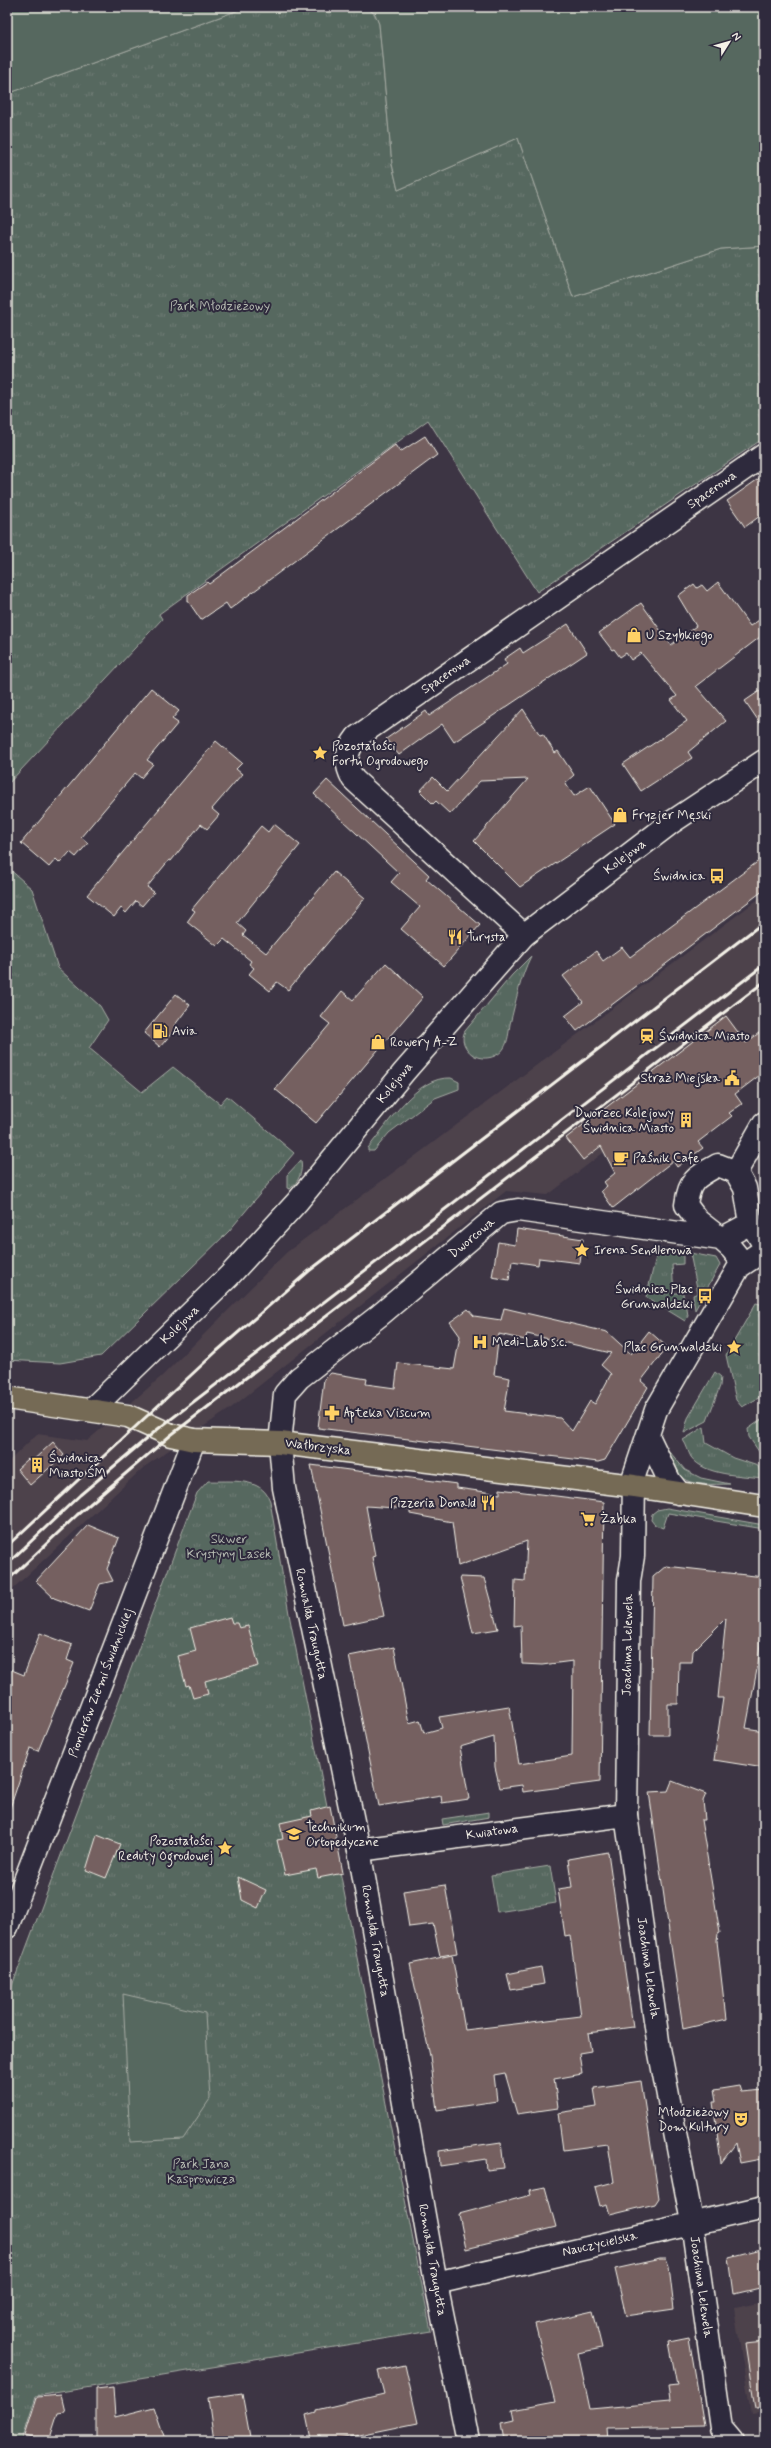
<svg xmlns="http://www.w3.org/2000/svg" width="771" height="2448" font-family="Mynerve,sans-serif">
<defs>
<pattern id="grass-tufts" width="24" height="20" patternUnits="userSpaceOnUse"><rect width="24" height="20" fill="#57675f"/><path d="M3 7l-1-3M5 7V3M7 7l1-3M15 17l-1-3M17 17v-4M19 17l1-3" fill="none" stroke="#707d76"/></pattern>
</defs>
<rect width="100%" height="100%" fill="#3d3544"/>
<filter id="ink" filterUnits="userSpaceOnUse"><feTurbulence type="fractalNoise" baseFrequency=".025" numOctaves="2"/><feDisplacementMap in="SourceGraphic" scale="8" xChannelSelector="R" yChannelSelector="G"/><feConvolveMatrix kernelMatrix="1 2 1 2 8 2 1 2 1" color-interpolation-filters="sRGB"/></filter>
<g filter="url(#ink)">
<g fill="#4e424c">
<path d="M764 895V1030L548 1195 506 1191 231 1408 144 1467 7 1594V1463L37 1434 87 1441 162 1376 287 1252Z"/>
<path d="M764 2302V2412L751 2414 734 2308Z"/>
</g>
<g fill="url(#grass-tufts)" stroke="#a6aca4">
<path d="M247 7H366L375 14 379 24 392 164 398 190 518 138 573 297 721 249 764 246V438L537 592 428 420 159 614 162 619 7 785V94Z"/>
<path d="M7 867 32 889 58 968 100 1006 108 1020 89 1048 142 1092 173 1067 220 1104 227 1096 294 1153 229 1231 101 1356 60 1363 7 1360Z"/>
<path d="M531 956C520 978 516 1001 510 1024 509 1031 508 1042 504 1048 498 1058 483 1061 473 1055 465 1049 460 1040 465 1031L512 975Z"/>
<path d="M451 1078 459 1082V1089L435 1098 389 1133 374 1151H368V1148C388 1124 416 1076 451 1078Z"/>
<path d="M301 1160C303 1172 299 1181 290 1189L287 1188V1175Z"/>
<path d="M658 1249 683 1253V1264L672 1265 674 1293H683L684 1302H686L688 1316 685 1321 646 1297Z"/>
<path d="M690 1253 716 1258 720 1265 695 1310 693 1295 698 1293Z"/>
<path d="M756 1303 764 1305V1395L742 1407 736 1400 726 1355Z"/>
<path d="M715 1372 721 1377 720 1386 707 1421 684 1433 688 1418Z"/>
<path d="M764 1418V1459L749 1437 748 1429Z"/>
<path d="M704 1427 706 1443 733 1458 758 1466 762 1478C741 1475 705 1476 691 1457 688 1452 687 1445 683 1440Z"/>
<path d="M664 1445 685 1470 701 1478 730 1484C692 1485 675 1487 664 1445Z"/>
<path d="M208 1481C230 1482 261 1476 270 1501L289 1614 431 2331 36 2396 22 2441H7V1999L197 1493Z"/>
<path d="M667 1508 764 1525V1529L668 1513 663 1528 655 1525 651 1520 652 1514 657 1510Z"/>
<path d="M489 1812V1817L443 1825 442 1819Z"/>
<path d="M550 1866 556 1903 497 1912 491 1875Z"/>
</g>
<g fill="#57675f" stroke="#a6aca4">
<path d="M7 7H247L7 94Z"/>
<path d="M366 7H764V246L721 249 573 297 518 138 398 190 392 164 379 24 375 14Z"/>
<path d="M123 1994 205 2013 210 2099 183 2139 130 2142Z"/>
</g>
<g fill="#746060" stroke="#f4f1e8" fill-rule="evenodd">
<path d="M425 436 437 455 230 609 226 603 201 620 188 601V595L207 582 209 584 395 445 400 452Z"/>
<path d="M764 475V513L745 527 727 501Z"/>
<path d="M718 582 750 626 764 617V634L696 686 726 721 688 752 692 758 641 791 623 764 687 721 671 700 677 696 641 653 631 660 626 653 620 657 614 649 612 650 599 633 641 603 671 645 696 626 678 596 694 584 697 588 702 585 707 591Z"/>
<path d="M568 624 587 653 454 742 442 724 399 755 386 739 426 711 429 716 507 664 504 659 520 648 523 653Z"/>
<path d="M151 688 179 711 172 719 178 723 147 760 153 764 141 778 135 773 81 837 88 843 76 857 70 852 60 863 56 859 49 867 21 843Z"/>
<path d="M764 688V729L745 701Z"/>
<path d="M523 709 540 735 543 734 555 753 558 751 574 775 565 783 574 796 590 786 615 824 520 887 474 841 528 779 480 781 450 814 436 801 433 804 420 791 433 777 447 791Z"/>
<path d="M216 741 242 763 236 769 242 774 212 809 219 815 207 829 201 824 171 861 169 860 147 887 154 892 142 906 136 901 126 913 121 908 114 917 87 895Z"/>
<path d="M327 780 429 875 426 879 480 925 444 966 401 929 420 907 391 882 399 873 314 794Z"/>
<path d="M274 824 300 845 237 923 246 931 243 935 266 953 334 872 365 898 288 990 277 982 270 991 249 974 254 968 249 964 251 961 224 939 217 946 187 922 195 911 192 909 261 826 268 832Z"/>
<path d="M764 857V890L577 1031 565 1016 583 1002 563 976 596 951 603 961 622 947 630 957Z"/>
<path d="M386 963 423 997 316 1123 275 1089 330 1024 321 1017 342 991 353 1000Z"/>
<path d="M176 994 190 1005 174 1026 176 1028 160 1047 144 1033Z"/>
<path d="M726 1016 746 1043 764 1029V1072L735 1094 742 1104 729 1113 732 1116 698 1142 703 1148 677 1167 673 1161 613 1208 601 1191 607 1186 604 1182 615 1173 601 1146 583 1160 566 1138Z"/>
<path d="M517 1229 583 1239 580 1263 539 1258 538 1265 512 1261 509 1280 492 1277 498 1242 515 1245Z"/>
<path d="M504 1308 607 1332 631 1354 649 1331 667 1347 641 1381 648 1387 605 1460 598 1462 557 1457 318 1428 324 1379 331 1373 367 1379 366 1384 395 1388 398 1363 454 1369 460 1336 450 1322 468 1309 474 1316 501 1320ZM499 1334 525 1340 527 1334 611 1353 601 1365 611 1374 595 1404 590 1401 572 1431 560 1418 504 1411 510 1378 494 1375Z"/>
<path d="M53 1442 64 1455 30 1485 17 1469 28 1459 31 1462Z"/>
<path d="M311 1465 457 1484V1488L500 1494V1489L604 1502 600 1782 523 1792 522 1785 500 1788 495 1767 494 1737 460 1747 469 1799 442 1803 441 1796 379 1806 349 1656 394 1647 409 1723 420 1720 424 1733 442 1728 439 1717 509 1706 519 1764 572 1756 573 1661 542 1665 522 1664 521 1625 514 1626 515 1580 525 1581 527 1541 458 1566 452 1522 410 1514V1509L366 1506 375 1556 372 1557 384 1616 343 1625Z"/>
<path d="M88 1525 119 1538 107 1569 113 1581 100 1584 89 1611 54 1598 36 1581Z"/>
<path d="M666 1566 764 1577V1620H762L758 1664 746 1728 764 1731V1768L714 1760 723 1698H718L726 1618 693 1651 692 1662H679L678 1704H668V1735H650L653 1577Z"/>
<path d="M460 1577 484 1578 498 1629 473 1633Z"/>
<path d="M230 1617 232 1623H237L239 1628 248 1626 259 1666 205 1681 208 1694 193 1698 189 1685 186 1686 178 1656 196 1651 190 1628Z"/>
<path d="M40 1633 72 1645 67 1660 74 1663 38 1751 30 1748 10 1808 7 1807V1668L24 1675Z"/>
<path d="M672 1781 706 1794 703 1801 705 1820H701L720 1933 718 1934 717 1941 726 2019 683 2029 649 1792 668 1791Z"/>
<path d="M330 1806 343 1873 318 1878 316 1869 285 1875 277 1840 283 1839 280 1823 312 1816 311 1811Z"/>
<path d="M97 1835 120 1844 106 1878 86 1870Z"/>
<path d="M608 1852 633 2027 588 2033 591 2051 579 2053 582 2074 554 2079 558 2108 517 2114 505 2073 494 2075 497 2101 437 2110 430 2056 410 1964 452 1955 465 2030 581 2016 570 1935 565 1936 558 1889 572 1887 568 1859Z"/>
<path d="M238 1877 266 1890 258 1908 242 1900Z"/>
<path d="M445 1885 457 1953 440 1956 433 1924 409 1927 403 1891Z"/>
<path d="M541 1967 544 1984 511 1990 507 1974Z"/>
<path d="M641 2081 659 2198 655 2204 610 2215 607 2204 600 2206 595 2187 614 2182 608 2144 563 2150 558 2113 597 2107 594 2088Z"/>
<path d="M739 2086 741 2092 764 2090V2153L761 2154V2159L740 2163 736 2143 721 2163 713 2102H716L714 2090Z"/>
<path d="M501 2142 504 2168 487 2170 486 2159 440 2166 439 2151Z"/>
<path d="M545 2187 556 2227 466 2249 459 2214 531 2195 530 2190Z"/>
<path d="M764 2248V2287L734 2294 729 2257Z"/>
<path d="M660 2259H666L669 2267 674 2309 626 2316 615 2269Z"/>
<path d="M593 2311 602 2348 578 2353 590 2409 670 2402 668 2386 677 2385 669 2342 689 2338 704 2426 606 2428 607 2441H504L501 2423 514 2420 512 2410 555 2402 535 2324Z"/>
<path d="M764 2342V2408L755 2409 745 2344Z"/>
<path d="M405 2365 418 2423 330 2441H322L321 2436 311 2439 306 2415 316 2412V2410L384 2394 378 2371Z"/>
<path d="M113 2387 115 2417 154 2407 165 2439 156 2441H96V2389Z"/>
<path d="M242 2393 250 2437 214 2441 208 2398Z"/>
<path d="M61 2395 65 2412 58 2413 49 2441 25 2435 37 2397Z"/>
</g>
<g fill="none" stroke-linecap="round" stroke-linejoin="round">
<g stroke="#f4f1e8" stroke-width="25">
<g id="minor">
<path d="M524 935 353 779C344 762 346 751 357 737L764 455"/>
<path d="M736 1172 764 1123"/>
<path d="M751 1223 721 1239 698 1221 686 1205C689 1180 696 1177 718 1165L736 1172 745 1188 751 1223 764 1245"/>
<path d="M92 1409 229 1276 297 1202 404 1072 524 935 672 822 764 761"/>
<path d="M648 1436 669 1480 679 1493"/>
<path d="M359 1850 626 1815"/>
<path d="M7 1927 194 1440"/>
<path d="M436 2283 764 2207"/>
<path d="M468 2441 436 2283 359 1850 284 1488 280 1443 285 1394 299 1378 380 1315 501 1213 518 1210 721 1239 731 1248 743 1263"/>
<path d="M732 2441 721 2428 692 2222 659 2048 626 1815 629 1581 633 1556 634 1476 656 1410 739 1267 764 1250"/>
</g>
</g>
<g stroke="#f4f1e8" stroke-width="25">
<path id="major" d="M7 1398 128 1416 171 1435 194 1440 280 1443 634 1486 764 1506"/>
</g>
<use href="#minor" stroke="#2f2a3d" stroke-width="22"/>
<use href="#major" stroke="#756a55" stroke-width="22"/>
<g stroke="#f4f1e8" stroke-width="3">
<path d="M7 1546 217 1351 309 1271 764 922"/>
<path d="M7 1564 80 1495 158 1429 764 965"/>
<path d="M7 1581 77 1515 171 1435 764 982"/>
</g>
</g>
</g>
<defs>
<g id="shop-bare" transform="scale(1.2)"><path d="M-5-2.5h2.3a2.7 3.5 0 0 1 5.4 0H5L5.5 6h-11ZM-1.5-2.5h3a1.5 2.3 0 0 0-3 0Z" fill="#ffd166" stroke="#2f2a3d" stroke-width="2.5" paint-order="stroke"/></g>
<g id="sight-bare" transform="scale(1.2)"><path d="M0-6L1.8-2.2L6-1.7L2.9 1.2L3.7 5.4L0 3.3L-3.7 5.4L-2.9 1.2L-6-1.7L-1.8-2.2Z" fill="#ffd166" stroke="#2f2a3d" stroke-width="2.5" paint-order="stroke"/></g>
<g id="bus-bare" transform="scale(1.2)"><path d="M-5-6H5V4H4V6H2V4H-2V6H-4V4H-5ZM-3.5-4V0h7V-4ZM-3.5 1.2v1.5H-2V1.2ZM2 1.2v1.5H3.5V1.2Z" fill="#ffd166" stroke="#2f2a3d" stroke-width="2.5" paint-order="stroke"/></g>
<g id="restaurant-bare" transform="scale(1.2)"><path d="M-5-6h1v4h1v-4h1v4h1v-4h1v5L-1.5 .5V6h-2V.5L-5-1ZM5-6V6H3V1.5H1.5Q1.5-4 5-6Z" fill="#ffd166" stroke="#2f2a3d" stroke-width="2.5" paint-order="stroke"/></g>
<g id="fuel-bare" transform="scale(1.2)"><path d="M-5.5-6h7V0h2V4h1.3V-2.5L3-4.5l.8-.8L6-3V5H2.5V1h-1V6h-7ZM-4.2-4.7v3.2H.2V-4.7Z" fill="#ffd166" stroke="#2f2a3d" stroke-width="2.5" paint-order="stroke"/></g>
<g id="station-bare" transform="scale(1.2)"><path d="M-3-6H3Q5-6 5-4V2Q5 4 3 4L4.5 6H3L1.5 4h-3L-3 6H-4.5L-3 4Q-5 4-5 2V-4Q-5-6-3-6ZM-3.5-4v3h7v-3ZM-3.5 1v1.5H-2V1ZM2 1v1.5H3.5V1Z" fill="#ffd166" stroke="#2f2a3d" stroke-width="2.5" paint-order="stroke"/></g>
<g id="civic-bare" transform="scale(1.2)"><path d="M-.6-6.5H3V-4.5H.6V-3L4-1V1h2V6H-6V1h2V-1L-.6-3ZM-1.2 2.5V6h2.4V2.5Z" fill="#ffd166" stroke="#2f2a3d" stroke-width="2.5" paint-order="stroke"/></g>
<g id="building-bare" transform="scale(1.2)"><path d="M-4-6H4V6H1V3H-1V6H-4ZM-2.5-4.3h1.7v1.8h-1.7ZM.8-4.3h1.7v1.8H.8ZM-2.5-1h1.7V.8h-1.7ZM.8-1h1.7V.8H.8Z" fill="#ffd166" stroke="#2f2a3d" stroke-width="2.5" paint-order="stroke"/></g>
<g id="cafe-bare" transform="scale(1.2)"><path d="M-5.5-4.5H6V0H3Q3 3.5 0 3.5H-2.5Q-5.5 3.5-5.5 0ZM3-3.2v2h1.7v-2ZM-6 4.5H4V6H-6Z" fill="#ffd166" stroke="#2f2a3d" stroke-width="2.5" paint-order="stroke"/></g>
<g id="hospital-bare" transform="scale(1.2)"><path d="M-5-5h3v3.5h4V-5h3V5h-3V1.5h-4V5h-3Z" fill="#ffd166" stroke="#2f2a3d" stroke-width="2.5" paint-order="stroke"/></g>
<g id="pharmacy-bare" transform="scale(1.2)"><path d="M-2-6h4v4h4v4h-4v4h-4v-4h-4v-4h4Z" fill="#ffd166" stroke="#2f2a3d" stroke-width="2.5" paint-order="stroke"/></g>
<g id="supermarket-bare" transform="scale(1.2)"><path d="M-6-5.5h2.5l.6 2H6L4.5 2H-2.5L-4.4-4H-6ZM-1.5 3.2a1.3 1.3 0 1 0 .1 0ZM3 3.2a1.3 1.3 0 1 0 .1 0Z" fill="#ffd166" stroke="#2f2a3d" stroke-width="2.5" paint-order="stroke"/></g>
<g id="school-bare" transform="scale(1.2)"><path d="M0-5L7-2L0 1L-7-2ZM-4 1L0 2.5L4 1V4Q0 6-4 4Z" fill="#ffd166" stroke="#2f2a3d" stroke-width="2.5" paint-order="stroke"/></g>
<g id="theatre-bare" transform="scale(1.2)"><path d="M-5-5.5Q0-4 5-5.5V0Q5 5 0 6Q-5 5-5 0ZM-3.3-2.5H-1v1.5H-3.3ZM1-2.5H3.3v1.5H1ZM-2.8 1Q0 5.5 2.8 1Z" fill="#ffd166" stroke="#2f2a3d" stroke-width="2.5" paint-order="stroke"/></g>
</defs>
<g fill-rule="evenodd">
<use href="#shop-bare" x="634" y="635"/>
<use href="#sight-bare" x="320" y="753"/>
<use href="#shop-bare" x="620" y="815"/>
<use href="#bus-bare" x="717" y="876"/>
<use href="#restaurant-bare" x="455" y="937"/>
<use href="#fuel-bare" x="160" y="1031"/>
<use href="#station-bare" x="647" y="1036"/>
<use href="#shop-bare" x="378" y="1042"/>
<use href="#civic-bare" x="732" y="1078"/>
<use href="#building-bare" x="686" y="1120"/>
<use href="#cafe-bare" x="621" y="1158"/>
<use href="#sight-bare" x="582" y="1250"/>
<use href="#bus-bare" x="705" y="1296"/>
<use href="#hospital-bare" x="480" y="1342"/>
<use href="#sight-bare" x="734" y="1347"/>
<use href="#pharmacy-bare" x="332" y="1413"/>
<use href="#building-bare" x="37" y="1465"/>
<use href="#restaurant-bare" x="488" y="1503"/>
<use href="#supermarket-bare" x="588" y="1519"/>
<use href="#school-bare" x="294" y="1834"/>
<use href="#sight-bare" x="225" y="1848"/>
<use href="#theatre-bare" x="741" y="2119"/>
</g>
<g text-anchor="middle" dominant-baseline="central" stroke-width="4" stroke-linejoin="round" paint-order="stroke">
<g font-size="13" fill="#b5bab1" stroke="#2f2a3d">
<text x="220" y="306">Park Młodzieżowy</text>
<text x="229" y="1539">Skwer<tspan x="229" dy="15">Krystyny Lasek</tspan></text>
<text x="201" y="2164">Park Jana<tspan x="201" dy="15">Kasprowicza</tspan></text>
</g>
<g font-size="13" fill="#f4f1e8" stroke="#2f2a3d">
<text transform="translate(712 490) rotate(-35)">Spacerowa</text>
<text transform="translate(446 675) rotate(-35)">Spacerowa</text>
<text transform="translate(625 857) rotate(-37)">Kolejowa</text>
<text transform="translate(395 1083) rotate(-51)">Kolejowa</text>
<text transform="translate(472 1238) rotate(-40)">Dworcowa</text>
<text transform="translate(180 1325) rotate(-45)">Kolejowa</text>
<text transform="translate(318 1447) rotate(7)">Wałbrzyska</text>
<text transform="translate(311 1624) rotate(78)">Romualda Traugutta</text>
<text transform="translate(628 1645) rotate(-89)">Joachima Lelewela</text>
<text transform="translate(101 1683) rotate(-69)">Pionierów Ziemi Świdnickiej</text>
<text transform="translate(492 1832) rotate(-8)">Kwiatowa</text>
<text transform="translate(375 1941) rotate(80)">Romualda Traugutta</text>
<text transform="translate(648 1968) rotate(82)">Joachima Lelewela</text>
<text transform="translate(600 2244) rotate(-13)">Nauczycielska</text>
<text transform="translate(432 2260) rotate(80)">Romualda Traugutta</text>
<text transform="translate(701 2287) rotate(82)">Joachima Lelewela</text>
</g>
<g font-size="13" fill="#f4f1e8" stroke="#2f2a3d" text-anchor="start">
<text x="646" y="635">U Szybkiego</text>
<text x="332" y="746">Pozostałości<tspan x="332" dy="15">Fortu Ogrodowego</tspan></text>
<text x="632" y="815">Fryzjer Męski</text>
<text x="705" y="876" text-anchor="end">Świdnica</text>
<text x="467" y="937">Turysta</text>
<text x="172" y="1031">Avia</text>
<text x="659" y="1036">Świdnica Miasto</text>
<text x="390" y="1042">Rowery A-Z</text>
<text x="720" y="1078" text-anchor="end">Straż Miejska</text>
<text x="674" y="1113" text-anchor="end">Dworzec Kolejowy<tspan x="674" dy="15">Świdnica Miasto</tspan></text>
<text x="633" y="1158">Paśnik Cafe</text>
<text x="594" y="1250">Irena Sendlerowa</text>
<text x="693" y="1289" text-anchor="end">Świdnica Plac<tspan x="693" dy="15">Grunwaldzki</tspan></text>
<text x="492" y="1342">Medi-Lab s.c.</text>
<text x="722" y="1347" text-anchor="end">Plac Grunwaldzki</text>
<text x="344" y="1413">Apteka Viscum</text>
<text x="49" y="1458">Świdnica<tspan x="49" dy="15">Miasto ŚM</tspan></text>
<text x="476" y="1503" text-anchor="end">Pizzeria Donald</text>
<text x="600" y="1519">Żabka</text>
<text x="306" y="1827">Technikum<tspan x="306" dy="15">Ortopedyczne</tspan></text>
<text x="213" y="1841" text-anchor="end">Pozostałości<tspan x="213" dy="15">Reduty Ogrodowej</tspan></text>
<text x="729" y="2112" text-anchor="end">Młodzieżowy<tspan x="729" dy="15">Dom Kultury</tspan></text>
</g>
</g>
<rect width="771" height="2448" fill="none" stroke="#2f2a3d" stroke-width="24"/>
<rect x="12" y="12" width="747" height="2424" fill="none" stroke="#f4f1e8" stroke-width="1.5" filter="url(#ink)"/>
<g transform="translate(729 42) rotate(53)" stroke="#2f2a3d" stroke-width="3" paint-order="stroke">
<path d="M0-3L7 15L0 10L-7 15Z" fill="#f4f1e8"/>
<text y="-6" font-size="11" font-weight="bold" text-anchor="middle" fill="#f4f1e8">N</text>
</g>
</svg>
